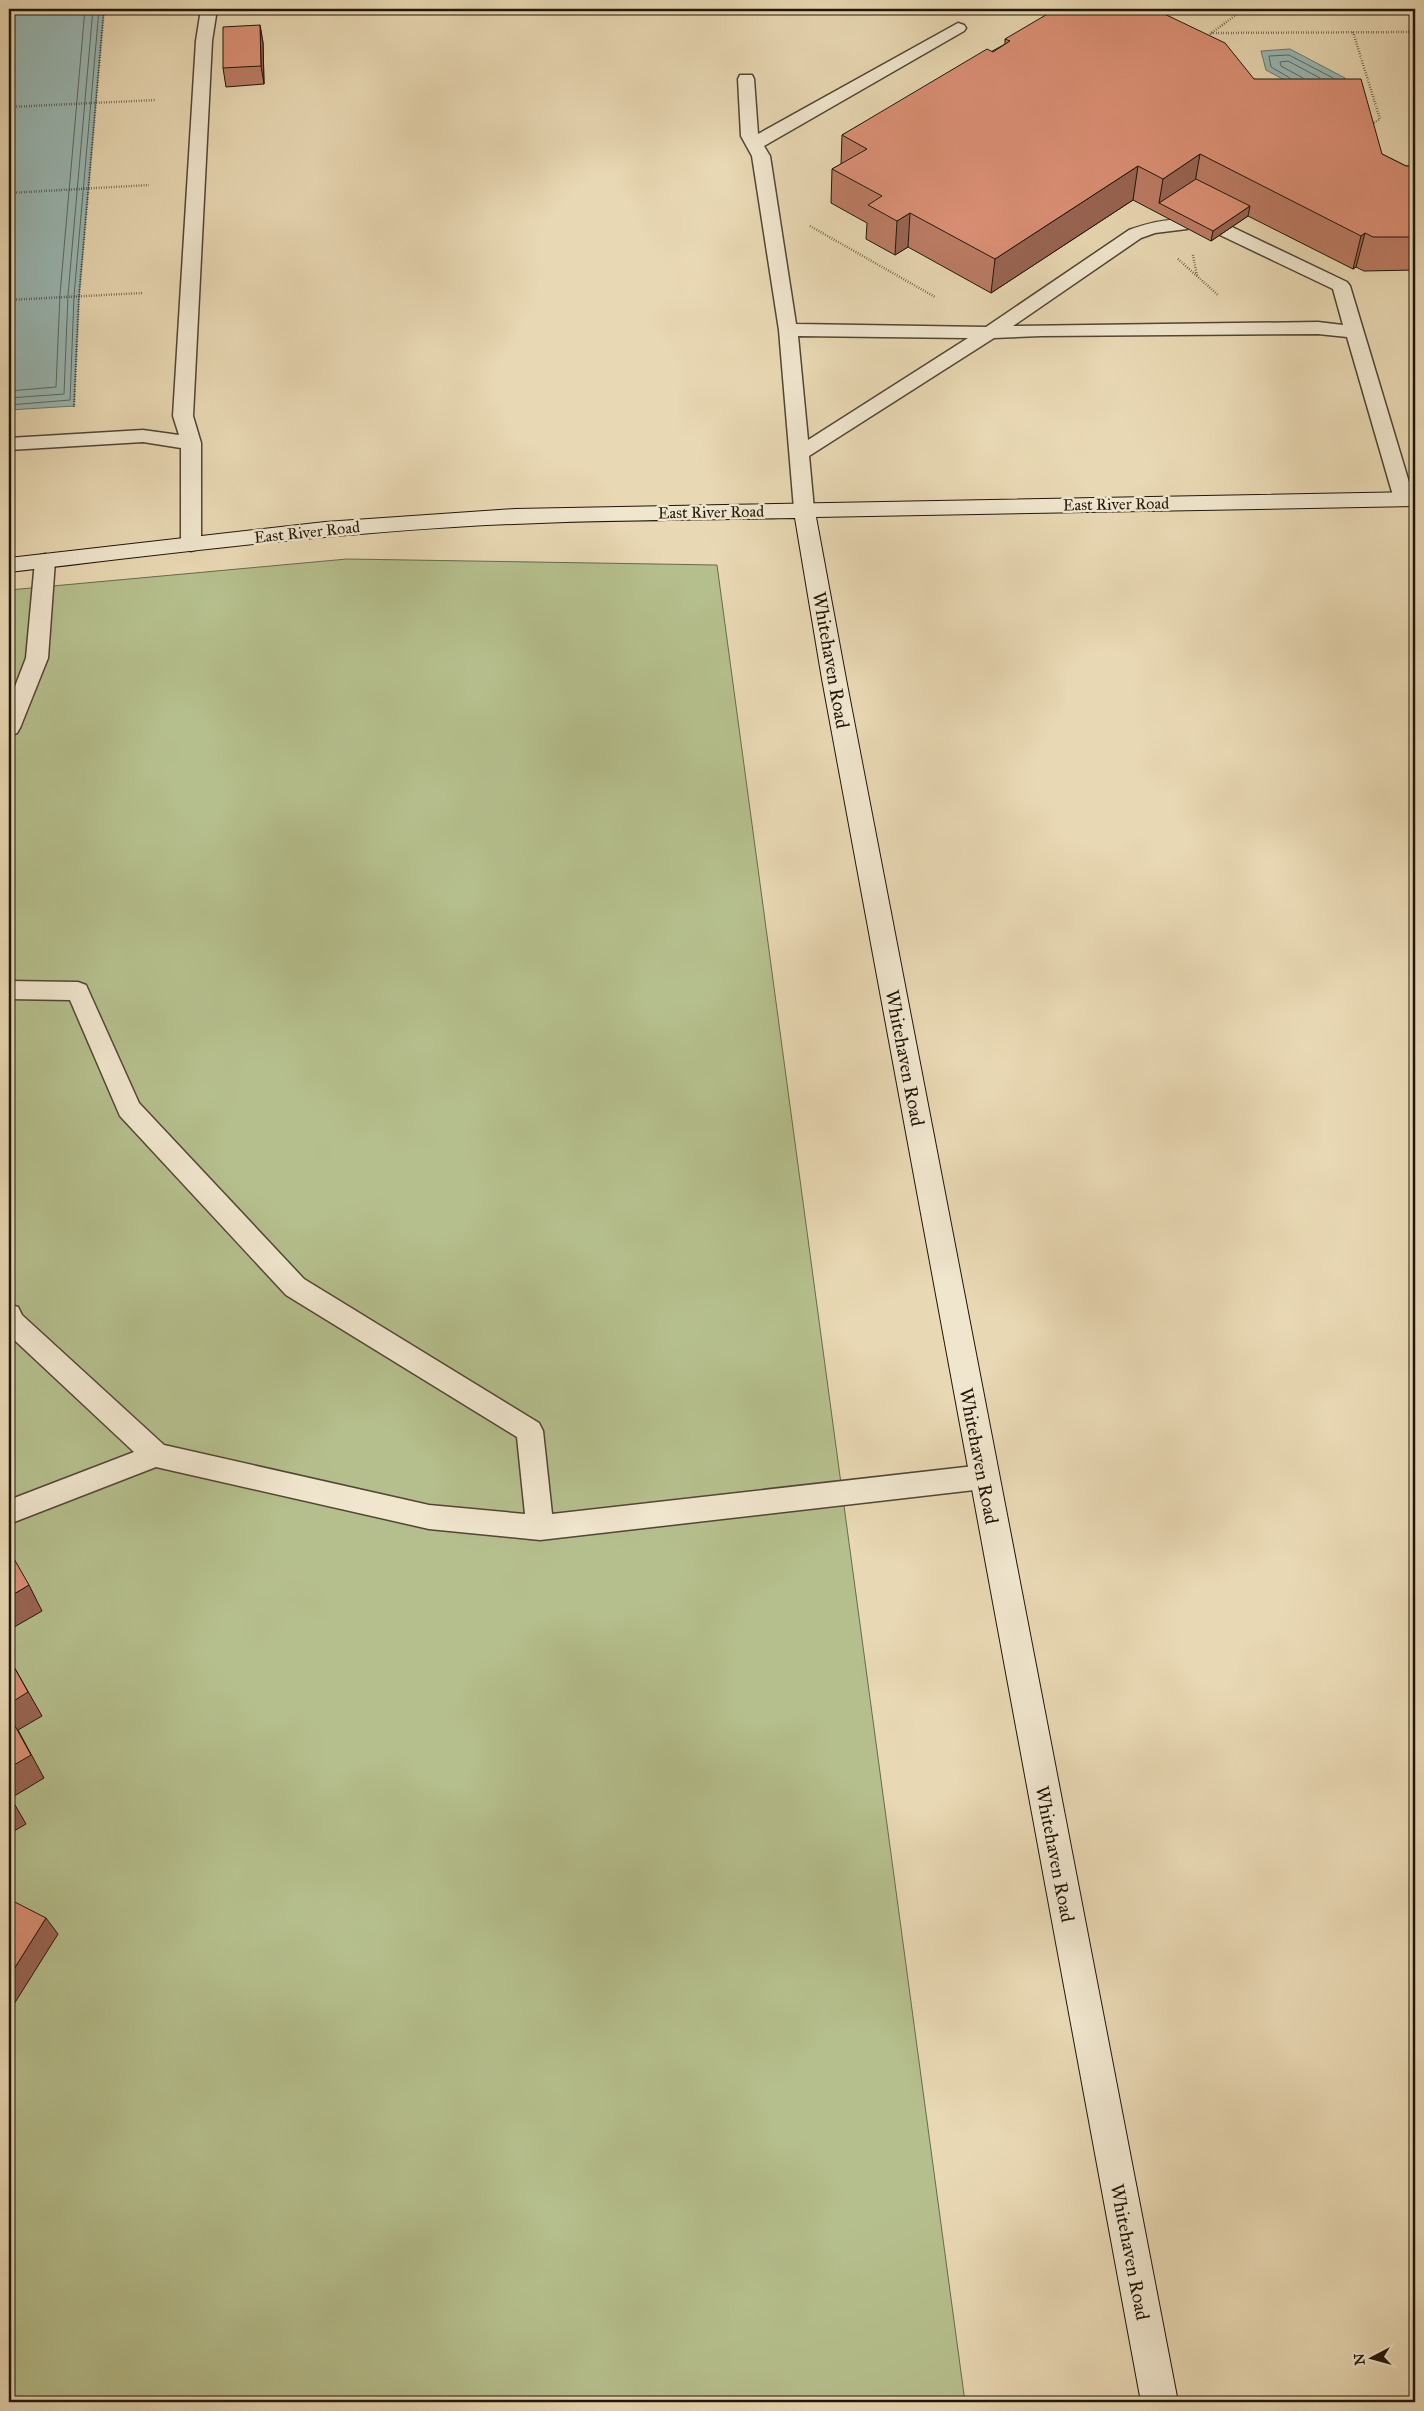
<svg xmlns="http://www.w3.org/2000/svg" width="1424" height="2411" font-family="'IM FELL Great Primer',serif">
<rect width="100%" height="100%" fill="#e8d8b3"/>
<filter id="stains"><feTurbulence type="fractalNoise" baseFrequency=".004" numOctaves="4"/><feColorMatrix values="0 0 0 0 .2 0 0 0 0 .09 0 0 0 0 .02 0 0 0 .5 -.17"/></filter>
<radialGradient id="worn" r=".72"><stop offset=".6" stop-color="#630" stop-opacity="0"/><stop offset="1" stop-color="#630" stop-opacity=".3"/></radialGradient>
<path fill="#b5bf8d" stroke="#6a6a4b" d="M347 559 717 565 965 2402H9V590Z"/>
<g fill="#99b8b5" stroke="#697770">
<path d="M9 9H104L79 296 74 406 9 410Z"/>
<path d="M1290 49 1345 78 1349 97 1312 95 1266 70 1261 51Z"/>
</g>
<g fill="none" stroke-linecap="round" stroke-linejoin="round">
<g stroke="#5c675f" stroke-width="1">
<path d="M1290 78 1271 67 1269 56 1289 55 1333 78"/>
<path d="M1303 78 1281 66 1280 62 1288 61 1320 78"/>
<path d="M9 391 56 387 60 294 85 9"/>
<path d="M9 398 64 394 68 295 93 9"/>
<path d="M9 405 70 400 74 296 99 9"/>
</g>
<g stroke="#524634" stroke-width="3">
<g id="lane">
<path d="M201 9H217L212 41 193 416 201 443V544L198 549 191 551 184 549 181 544V448L143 442 9 450V438L143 430 179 435 173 416 196 41Z"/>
<path d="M958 23 964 25 966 28 964 31 764 146 770 156 796 324 986 327 1129 230C1146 224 1169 217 1187 221L1190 225 1187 229 1155 233 1141 238 1013 326 1318 322 1343 325 1333 289 1220 235 1217 231 1220 227H1232L1347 282 1350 286 1414 499 1411 504 1404 505 1397 504 1394 499 1347 337 1318 334 1041 336 994 338 809 456 814 509 811 514 804 516 797 514 794 509 779 330 752 156 741 136 738 79 740 75H752L754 79 758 134ZM798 336 968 338 808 440Z"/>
<path d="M45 554 52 556 55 561 48 658 20 728 17 733 9 736V702L26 658 35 561 38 556Z"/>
<path d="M9 981 78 982 86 985 139 1103 304 1279 539 1423 543 1431 552 1514 983 1465 993 1469 996 1477 993 1485 983 1489 540 1540 429 1529 156 1467 9 1524V1500L134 1452 9 1335V1304L18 1307 22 1315 164 1445 429 1505 525 1514 517 1437 286 1295 120 1116 70 1000 9 999Z"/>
</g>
</g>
<g stroke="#201609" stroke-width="2">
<path id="secondary" d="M1415 492V506L816 517 846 679 1178 2402H1141L822 679 795 518C681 520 567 520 454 527 305 536 157 555 9 572V558L325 522 515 509Z"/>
</g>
<g stroke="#201609" stroke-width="2.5" stroke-dasharray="0.5 2" stroke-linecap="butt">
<path d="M826 9H848"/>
<path d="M1353 32 1380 119 1370 125"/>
<path d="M1211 33 1415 32"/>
<path d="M1206 37 1244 9"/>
<path d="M9 107 156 100"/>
<path d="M9 193 149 185"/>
<path d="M810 226 935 297"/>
<path d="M1193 255 1197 276"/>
<path d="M1178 259 1218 295"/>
<path d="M9 300 142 293"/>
<path d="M74 407 79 296 104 9"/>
</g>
<use href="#lane" fill="#f0e6ce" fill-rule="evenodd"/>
<use href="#secondary" fill="#f0e6ce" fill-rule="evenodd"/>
</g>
<g fill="#bc7c65" stroke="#201609">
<path d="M260 25 263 43 264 84 226 87 223 68Z"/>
<path d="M1005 39 1254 79 1382 154 1406 166H1415V270L1364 271 1356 267 1353 269 1248 216 1211 241 1133 200 991 293 908 247 895 255 866 239 867 223 831 203 832 169 841 164 842 135 1005 44Z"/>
</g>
<g fill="#996553" stroke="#201609">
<path d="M260 25 263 43 264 84 261 66Z"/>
<path d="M1200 154 1194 188 1159 203 1163 179Z"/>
<path d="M1138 166 1133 200 991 293 995 259Z"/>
<path d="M1250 206 1248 216 1211 241 1213 231Z"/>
<path d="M910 213 908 247 895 255 897 221Z"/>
<path d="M1365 233 1356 267 1353 269 1361 236Z"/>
<path d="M29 1585 42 1611 9 1630V1597Z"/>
<path d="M9 1658 42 1716 18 1730 44 1778 11 1798 26 1824 9 1834Z"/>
<path d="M46 1918 58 1934 9 2012V1977Z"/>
</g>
<g fill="#db9076" stroke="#201609">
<path d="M1056 9H1154L1225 43 1254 79H1361L1382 154 1406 166H1415V237H1373L1365 233 1361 236 1200 154 1163 179 1138 166 995 259 910 213 897 221 868 205 882 196 832 169 867 149 842 135 987 49 993 52 1010 41 1005 39Z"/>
<path d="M260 25 261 66 223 68V27Z"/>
<path d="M1196 179 1250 206 1213 231 1159 203Z"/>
<path d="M9 1550 29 1585 9 1597Z"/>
<path d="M9 1658 28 1692 9 1704Z"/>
<path d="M9 1715 31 1755 9 1768Z"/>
<path d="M9 1899 46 1918 9 1977Z"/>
</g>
<g text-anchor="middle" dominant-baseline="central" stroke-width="5" stroke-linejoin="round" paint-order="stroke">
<g font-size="16" fill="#201609" stroke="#f0e6ce">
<text transform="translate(1116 504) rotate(-1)">East River Road</text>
<text transform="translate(711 512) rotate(-1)">East River Road</text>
<text transform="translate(307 532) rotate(-6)">East River Road</text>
</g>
<g font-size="19" fill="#201609" stroke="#f0e6ce">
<text transform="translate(831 660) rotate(80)">Whitehaven Road</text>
<text transform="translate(905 1058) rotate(79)">Whitehaven Road</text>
<text transform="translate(979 1456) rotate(79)">Whitehaven Road</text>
<text transform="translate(1055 1854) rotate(79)">Whitehaven Road</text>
<text transform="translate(1130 2252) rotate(79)">Whitehaven Road</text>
</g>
</g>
<rect width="1424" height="2411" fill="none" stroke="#e8d8b3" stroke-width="30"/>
<rect x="10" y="10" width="1404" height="2391" fill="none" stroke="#201609" stroke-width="2.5"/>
<rect x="15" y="15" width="1394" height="2381" fill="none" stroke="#201609"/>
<g transform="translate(1372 2358) rotate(264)" stroke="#f0e6ce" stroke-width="4" paint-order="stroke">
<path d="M0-4L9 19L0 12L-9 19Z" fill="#201609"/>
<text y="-8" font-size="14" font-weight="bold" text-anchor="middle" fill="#201609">N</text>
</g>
<rect width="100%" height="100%" filter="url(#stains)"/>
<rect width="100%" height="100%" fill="url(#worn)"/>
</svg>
